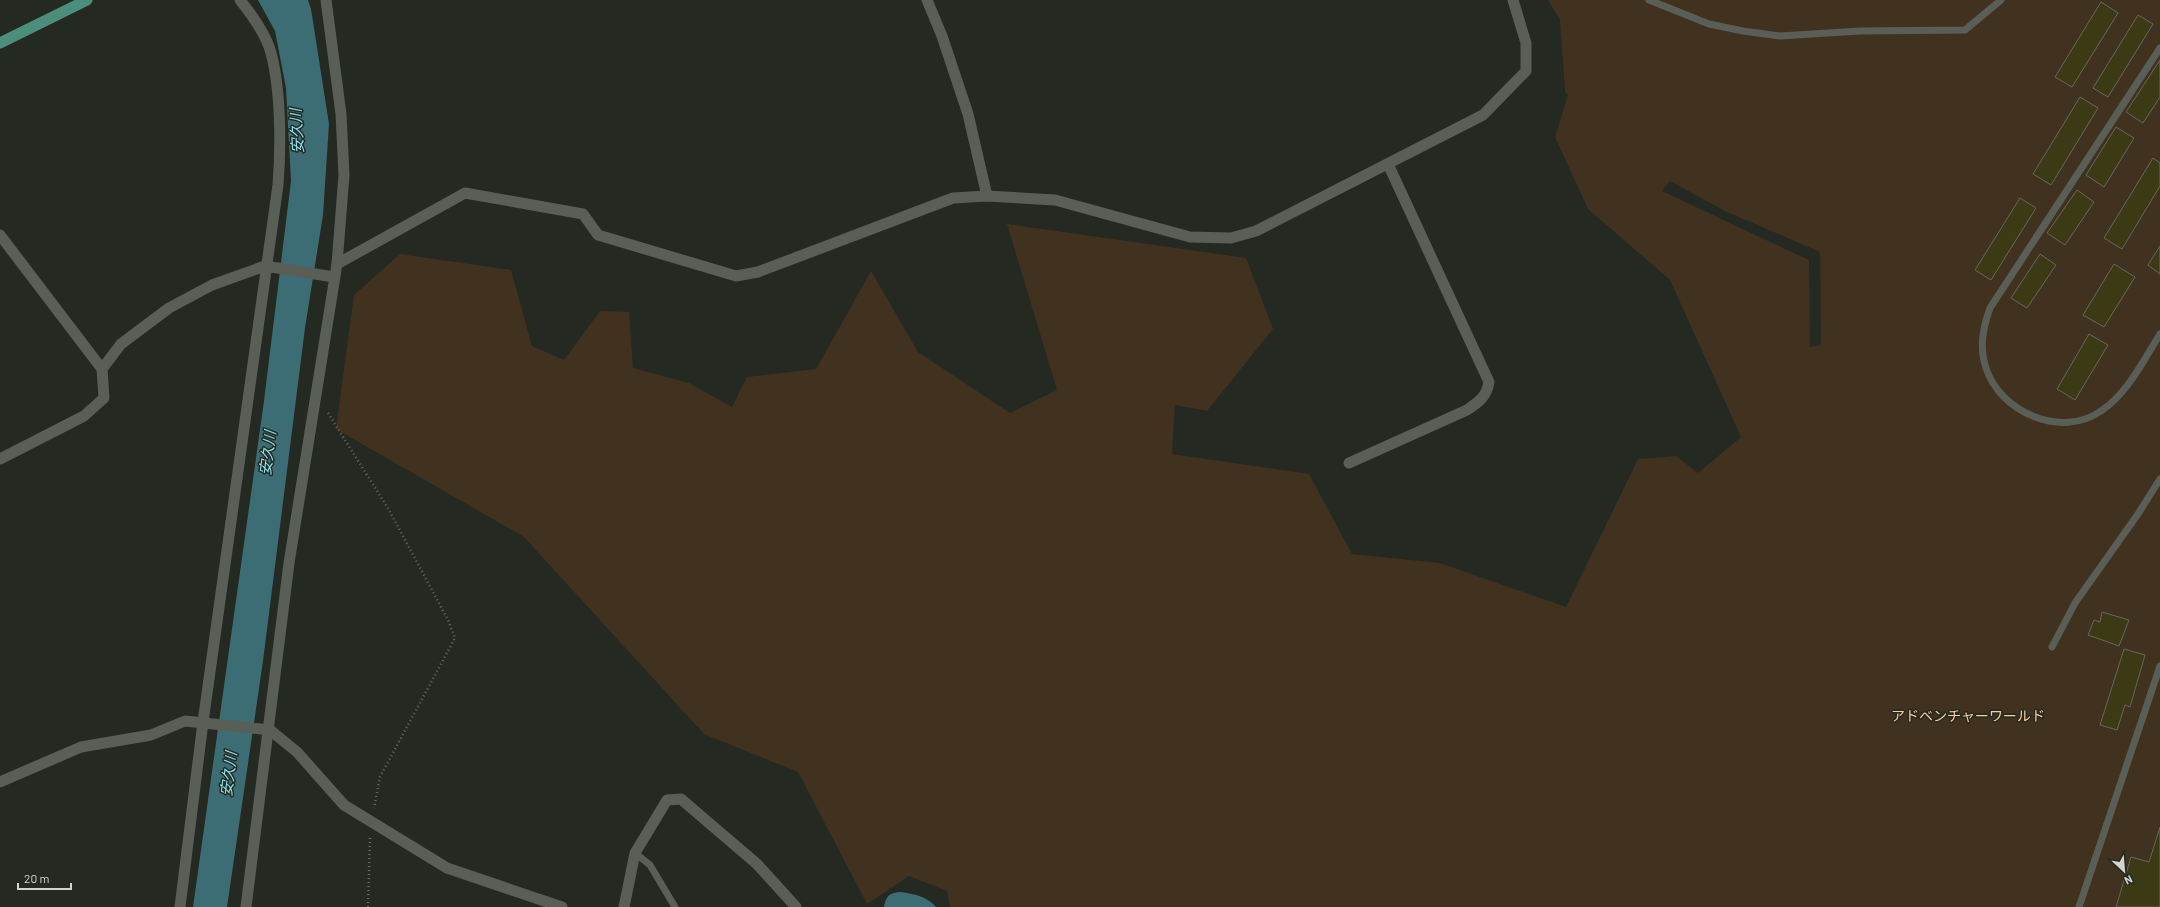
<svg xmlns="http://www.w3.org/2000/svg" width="2160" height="907" font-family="Barlow,'Noto Sans JP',sans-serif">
<rect width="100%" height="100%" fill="#242922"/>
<path fill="#41311f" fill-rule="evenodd" d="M1548 0H2160V907H950L947 891 909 876 867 904 798 772 704 734 524 537 336 429 354 295 400 254 511 270 532 346 564 360 600 311 629 312 633 368 689 383 732 407 747 377 816 369 871 271 918 352 1010 413 1057 390 1007 224 1246 258 1273 329 1207 411 1175 405 1172 454 1309 474 1352 554 1440 563 1566 607 1638 459 1676 456 1698 473 1741 437 1670 280 1588 209 1555 137 1568 95 1565 92 1560 20ZM1670 181 1725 211 1820 252 1821 345 1810 347 1809 260 1662 191Z"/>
<g fill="#3c6d75">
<path d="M258 0H308L311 9 329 124 323 215 305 328 263 661 227 907H193L264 401 291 181 286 88 275 31Z"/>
<path d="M900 892C915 894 926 896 936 907H884C886 896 889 893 900 892Z"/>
</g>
<g fill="#3c3a15" stroke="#67675e">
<path d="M2101 2 2118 13 2072 87 2055 77Z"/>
<path d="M2138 15 2153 24 2108 97 2093 88Z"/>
<path d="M2160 60V97L2143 123 2126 112Z"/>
<path d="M2080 97 2098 108 2051 185 2033 174Z"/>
<path d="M2116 127 2134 138 2104 187 2086 175Z"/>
<path d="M2153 158 2160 163V186L2122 249 2104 238Z"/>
<path d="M2077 190 2094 202 2065 245 2047 233Z"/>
<path d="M2020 198 2036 208 1991 280 1975 270Z"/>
<path d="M2160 246V274L2148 265Z"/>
<path d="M2040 254 2056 265 2027 308 2011 298Z"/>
<path d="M2114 264 2135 277 2104 327 2083 315Z"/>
<path d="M2089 334 2108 345 2075 400 2057 389Z"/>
<path d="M2102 612 2129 620 2119 646 2088 635 2094 620 2100 622Z"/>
<path d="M2124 649 2145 655 2130 707 2125 705 2117 730 2100 725Z"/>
<path d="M2160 827V907H2116L2131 857 2149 862Z"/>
</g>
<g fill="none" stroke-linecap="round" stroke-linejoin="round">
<g stroke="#656a64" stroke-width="2.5" stroke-dasharray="1 3" stroke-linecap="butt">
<path d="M328 413 389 510 448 620 455 638 380 777 374 808"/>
<path d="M368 907 370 837"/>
</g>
<g stroke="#595f57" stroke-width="7">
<path d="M1649 0 1709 24 1743 31 1780 36 1860 31 1965 30 2001 0"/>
<path d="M2160 48 1990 308C1983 328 1979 347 1986 368 2000 412 2061 439 2101 411 2128 393 2143 361 2160 334"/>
<path d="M2052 647 2075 603 2138 514 2160 479"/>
<path d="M635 853 650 865 675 907"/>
<path d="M2079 907 2160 666"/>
</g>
<g stroke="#595f57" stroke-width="11">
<path d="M927 0 942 36 968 114 987 196"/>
<path d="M0 235 102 369"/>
<path d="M337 264 465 193 583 214 598 235 736 276 758 272 953 198 987 196 1055 200 1190 237 1231 238 1256 231 1483 115 1526 71V43L1513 0"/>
<path d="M0 459 84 416 104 398 102 369 121 344 169 308 212 285 265 266 334 277"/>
<path d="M1349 463 1467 410C1479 402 1487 396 1489 382L1388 164"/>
<path d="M0 782 81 747 151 735 185 721 270 730 297 752 344 805 447 868 562 907"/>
<path d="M180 907 203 722 278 185C281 147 281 90 271 53 266 34 252 15 240 0"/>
<path d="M246 907 289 563 337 264 344 175 341 114 326 0"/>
<path d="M624 907 635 853 667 800 681 799 757 864 796 907"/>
</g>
<path stroke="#4b8e7c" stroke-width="11" d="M0 43 87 0"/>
</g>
<g text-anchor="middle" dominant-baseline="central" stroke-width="3" stroke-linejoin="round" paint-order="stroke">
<g font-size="14" fill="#fcce9a" stroke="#242922">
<text x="1968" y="715">アドベンチャーワールド</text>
</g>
<g font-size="15" font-style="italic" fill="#8ee3f1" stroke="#242922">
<text transform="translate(296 131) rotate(-93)">安久川</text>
<text transform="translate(267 453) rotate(-83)">安久川</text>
<text transform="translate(228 774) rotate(-83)">安久川</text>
</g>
</g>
<g transform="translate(2124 871) rotate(154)" stroke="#242922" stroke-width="3" paint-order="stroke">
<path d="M0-3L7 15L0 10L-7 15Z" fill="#d1d4d0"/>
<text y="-6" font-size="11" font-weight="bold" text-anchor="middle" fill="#d1d4d0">N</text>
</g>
<path d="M18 883v6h53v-6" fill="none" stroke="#d1d4d0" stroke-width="2"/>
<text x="24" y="883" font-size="12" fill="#d1d4d0" stroke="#242922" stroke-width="3" paint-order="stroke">20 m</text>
</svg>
